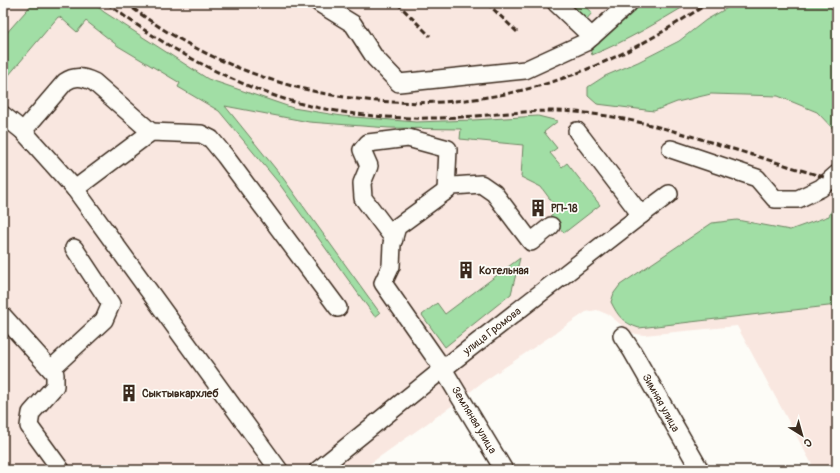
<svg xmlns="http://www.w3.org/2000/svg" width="840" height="473" font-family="Pangolin,sans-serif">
<rect width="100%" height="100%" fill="#fdfcf7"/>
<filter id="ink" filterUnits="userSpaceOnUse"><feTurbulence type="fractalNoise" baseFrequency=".025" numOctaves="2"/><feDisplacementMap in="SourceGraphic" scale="8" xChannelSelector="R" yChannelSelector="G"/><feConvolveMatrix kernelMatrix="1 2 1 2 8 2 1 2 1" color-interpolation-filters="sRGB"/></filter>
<g filter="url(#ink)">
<path fill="#f9e7e0" d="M3 3H736L706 20 679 40 638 62 605 76 588 87V96L654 111 677 102 711 94 778 96 817 112 837 133V200L829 216 790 230 737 220 617 313 627 324 639 328 837 305V470H815L737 326 644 335 636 334 630 332 609 315 597 310 586 312 480 384 453 405 361 470H3Z"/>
<g fill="#a1dea5" stroke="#6e8462">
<path d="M33 3H93L104 12 208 79 293 108 342 116 416 122 473 120 538 116 558 121 544 132 557 148 550 153 562 167 567 163 600 205 564 233 550 216 558 210 541 187 521 177 523 145 460 139 461 129 389 128 309 122 225 106 283 178 380 313 375 317 278 182 219 111 178 87 180 83 118 46 86 21 77 32 60 17H58L3 82V42L5 40 4 36Z"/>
<path d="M566 3H581L592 13 585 21Z"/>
<path d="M642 3H690C658 22 627 41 592 55L590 49 603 36Z"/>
<path d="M736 3H837V133L817 112 778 96 711 94 677 102 654 111 597 104 588 96V87L605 76 638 62 679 41 706 20Z"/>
<path d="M837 200V305L639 328C623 323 618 316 611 302L614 293 620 285 712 223 737 220 790 230 829 216Z"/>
<path d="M520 258 511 294 445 347 422 315 437 303 445 314Z"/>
</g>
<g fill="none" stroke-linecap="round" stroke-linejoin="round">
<g stroke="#3b2a1e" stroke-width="20">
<g id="minor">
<path d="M319 3 353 24 375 58 399 83 525 70 586 42 629 3"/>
<path d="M556 3 592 37"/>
<path d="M3 115 23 131 75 189"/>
<path d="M23 131 65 82C75 75 83 77 94 82L151 132"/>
<path d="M577 131 641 215"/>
<path d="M671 149 757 178 775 199H798L821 188 837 174"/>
<path d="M394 239 363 198 362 183 369 166 362 150 368 143 408 138 448 149 446 191"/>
<path d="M3 316 55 374V386L31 413 29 426 61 470"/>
<path d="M622 336 632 351 700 470"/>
<path d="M51 369 104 320 111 304 74 248"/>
<path d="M279 470 75 189 151 132 201 134 211 139 225 156 338 308"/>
<path d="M318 470 443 369 641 215 669 194"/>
<path d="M504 470 443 369 383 283 391 266 392 244 397 227 453 186 481 184 494 193 531 242 551 226"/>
</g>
</g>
<use href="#minor" stroke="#fdfcf7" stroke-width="17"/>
<g stroke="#3b2a1e" stroke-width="3" stroke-dasharray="6 3" stroke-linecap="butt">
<path d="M107 3C163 47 246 93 315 107 353 115 393 119 432 118 480 118 528 108 576 112 628 117 673 130 723 146 757 156 790 167 824 177"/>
<path d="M126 3C144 17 163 30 183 41 301 108 446 122 572 75 599 65 625 53 650 39 670 28 689 15 709 3"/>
<path d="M397 3 430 36"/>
<path d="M487 3 517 32"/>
<path d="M3 464 8 470"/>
</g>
</g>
</g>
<defs>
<g id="building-bare" transform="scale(1.38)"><path d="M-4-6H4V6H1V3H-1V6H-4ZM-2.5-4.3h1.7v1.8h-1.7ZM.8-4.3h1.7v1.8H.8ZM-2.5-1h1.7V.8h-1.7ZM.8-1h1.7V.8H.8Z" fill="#3b2a1e" stroke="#fdfcf7" stroke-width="2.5" paint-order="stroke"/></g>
</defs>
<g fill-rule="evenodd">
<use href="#building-bare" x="538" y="208"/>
<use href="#building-bare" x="466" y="270"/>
<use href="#building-bare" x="129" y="393"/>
</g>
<g text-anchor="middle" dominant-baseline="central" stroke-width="3.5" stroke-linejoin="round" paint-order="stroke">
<g font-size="11" font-weight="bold" fill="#3b2a1e" stroke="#fdfcf7" text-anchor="start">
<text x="551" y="208">РП-18</text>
<text x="479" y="270">Котельная</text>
<text x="142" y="393">Сыктывкархлеб</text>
</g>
<g font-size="11" fill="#3b2a1e" stroke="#fdfcf7">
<text transform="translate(492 331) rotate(-38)">улица Громова</text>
<text transform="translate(661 403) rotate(61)">Зимняя улица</text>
<text transform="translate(474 420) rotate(59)">Земляная улица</text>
</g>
</g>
<rect width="840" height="473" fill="none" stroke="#fdfcf7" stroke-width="16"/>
<rect x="8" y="8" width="824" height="457" fill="none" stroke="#3b2a1e" stroke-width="1.5" filter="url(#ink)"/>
<g transform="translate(802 435) rotate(143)" stroke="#fdfcf7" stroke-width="3" paint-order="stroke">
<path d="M0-3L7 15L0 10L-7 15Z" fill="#3b2a1e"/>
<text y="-6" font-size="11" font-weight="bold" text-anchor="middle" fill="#3b2a1e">С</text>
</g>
</svg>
